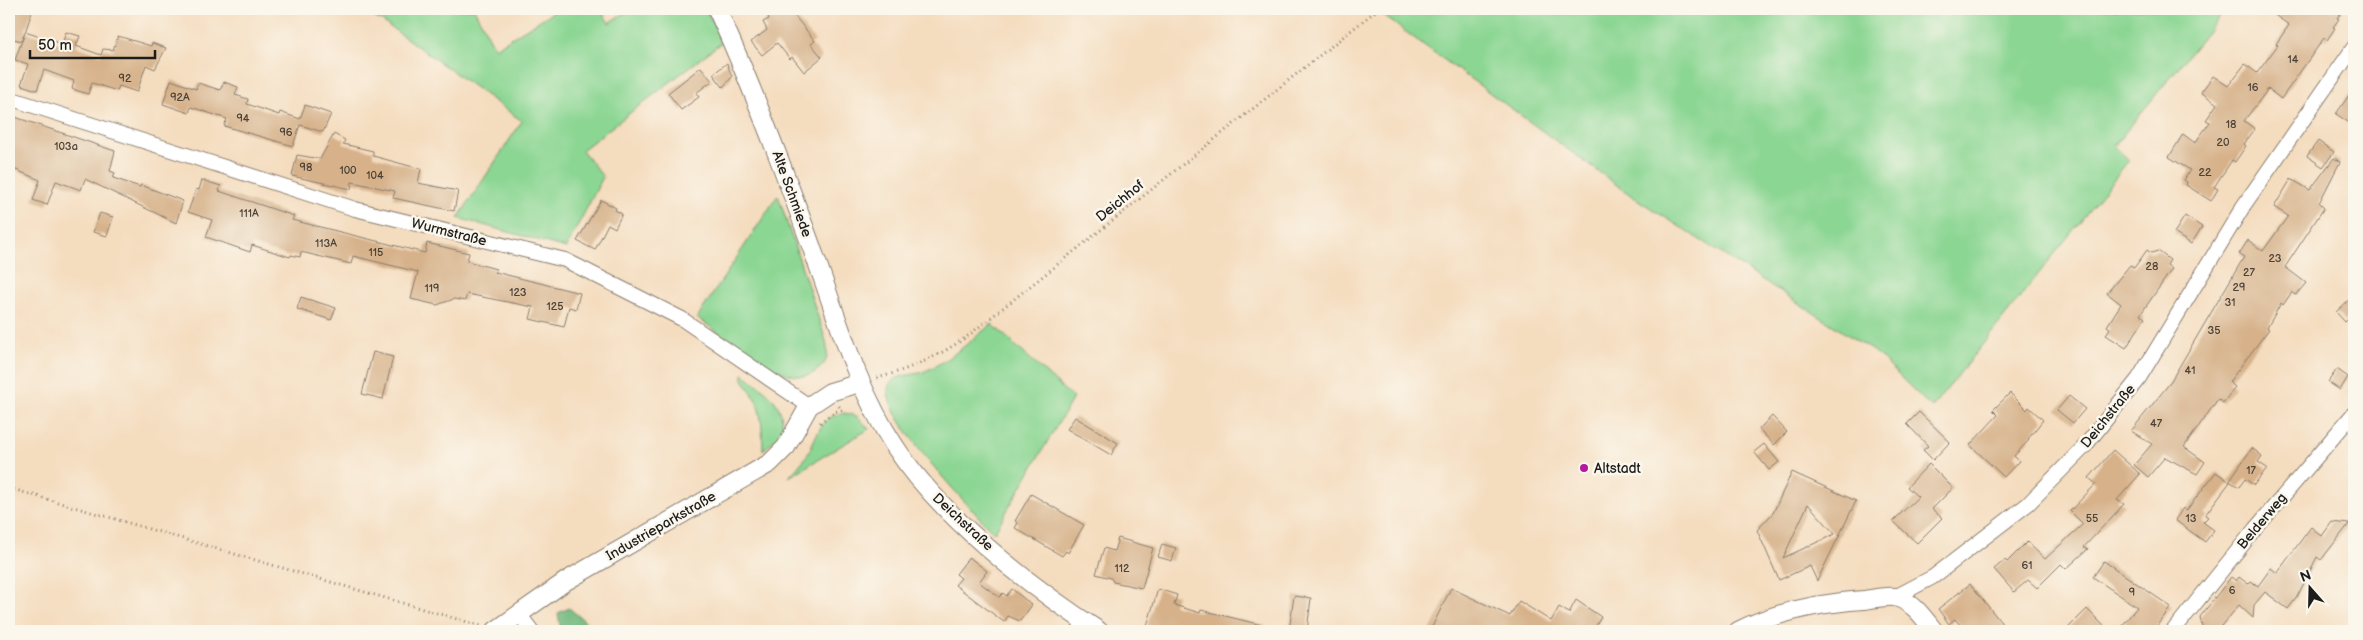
<svg xmlns="http://www.w3.org/2000/svg" width="2363" height="640" font-family="'Balsamiq Sans',sans-serif">
<rect width="100%" height="100%" fill="#fbf7ec"/>
<filter id="ink" filterUnits="userSpaceOnUse"><feTurbulence type="fractalNoise" baseFrequency=".02" numOctaves="2"/><feDisplacementMap in="SourceGraphic" scale="10" xChannelSelector="R" yChannelSelector="G"/><feConvolveMatrix kernelMatrix="1 2 1 2 8 2 1 2 1" color-interpolation-filters="sRGB"/></filter>
<filter id="wash" filterUnits="userSpaceOnUse"><feTurbulence type="fractalNoise" baseFrequency=".0096" numOctaves="4" result="noise"/><feDisplacementMap in="SourceGraphic" scale="20" xChannelSelector="R" yChannelSelector="G"/><feGaussianBlur stdDeviation="1.12" result="paint"/><feColorMatrix in="noise" values="0 0 0 0 0 0 0 0 0 0 0 0 0 0 0 0 0 1.4 0 .05"/><feComposite in="paint" operator="in"/></filter>
<g filter="url(#wash)">
<rect width="100%" height="100%" fill="#f4dcbe"/>
<g fill="#8bd693" stroke="#547958">
<path d="M358 9H474L495 48 558 9H600L609 23 631 9H706L722 42 582 150 603 177 566 248 458 218 522 121 382 21Z"/>
<path d="M1387 9H2226L2114 146 2129 160 1932 408 1876 353 1632 196 1381 14Z"/>
<path d="M778 195 826 341C828 352 829 361 819 369 813 374 806 377 798 376 771 375 721 333 697 318Z"/>
<path d="M992 324 1073 398 994 533C977 515 868 404 891 382 897 375 914 375 923 372 948 362 971 340 992 324Z"/>
<path d="M743 374C765 390 788 404 781 435L763 450C762 420 762 404 743 380Z"/>
<path d="M845 413 857 416 869 429 789 477C795 470 802 463 807 455 817 437 820 415 845 413Z"/>
</g>
<path fill="#70b77d" stroke="#466a4c" d="M569 608 597 631H561L558 613Z"/>
<g id="blocks">
<g fill="#d6b189" fill-rule="evenodd">
<path d="M11 9H33L22 41 9 38V16Z"/>
<path d="M765 9H789L815 41 811 44 822 57 804 72 792 57 790 59 777 43 762 55 751 42 767 30 763 22 769 19Z"/>
<path d="M2266 9H2344L2337 18 2339 19 2333 27 2335 28 2327 40 2324 38 2281 99 2268 89 2244 121 2255 129 2244 144 2246 146 2235 162 2232 160 2214 187 2218 189 2211 201 2186 185 2187 182 2184 180 2190 170 2169 157 2183 134 2195 143 2210 122 2206 120 2217 104 2201 92 2213 76 2228 86 2245 64 2257 73 2278 45 2276 44 2289 25Z"/>
<path d="M25 32 62 44 66 32 80 36 76 46 101 55 103 49 113 50 118 36 151 46 152 43 166 48 155 69 146 65 137 92 119 86 117 91 92 83 88 94 72 89 74 81 44 70 37 90 21 85 28 64 15 60Z"/>
<path d="M727 63 732 77 723 87 713 74Z"/>
<path d="M701 67 712 81 696 93 699 97 681 110 668 93Z"/>
<path d="M171 80 196 89 198 83 220 90 224 82 238 87 235 95 248 99 247 104 279 115 280 112 300 119 305 105 331 114 323 132 300 125 293 146 224 126 227 119 191 107 189 113 163 104Z"/>
<path d="M2354 88V126L2336 114Z"/>
<path d="M9 115 115 151 110 171 115 173 113 178 140 187 141 185 183 201 176 223 85 179 81 190 56 181 47 205 33 200 40 180 9 167Z"/>
<path d="M334 134 345 140 343 144 373 151V156L421 169 418 183 458 191 454 211 393 198 395 191 352 182 351 189 292 176 297 155 320 159Z"/>
<path d="M2318 141 2334 152 2323 167 2307 156Z"/>
<path d="M2334 158 2340 162 2319 203 2324 208 2285 267 2306 283 2296 295 2292 292 2283 305 2281 303 2267 328 2269 329 2229 382 2235 387 2223 403 2218 399 2184 447 2205 462 2197 474 2165 457 2148 477 2134 465 2152 444 2131 431 2169 384 2244 257 2239 254 2248 240 2263 251 2288 216 2274 207 2291 179 2310 190Z"/>
<path d="M202 180 221 186 219 191 294 216 292 220 425 253 427 243 469 253 467 261 496 269 495 272 580 293 576 309 569 307 564 327 530 319 533 307 467 294 465 301 454 299 437 305 411 299 418 272 353 256 351 264 301 252 300 257 291 255 290 257 252 245 250 252 206 237 212 220 188 212 196 189 199 190Z"/>
<path d="M601 200 616 208 615 210 622 214 615 228 608 224 595 250 577 241Z"/>
<path d="M100 213 113 217 107 236 93 232Z"/>
<path d="M2185 216 2202 227 2191 244 2174 233Z"/>
<path d="M2147 250 2151 253 2158 251 2170 260 2167 265 2172 269 2140 315 2145 318 2126 348 2106 335 2110 328 2107 326 2121 304 2107 293 2130 265 2134 268Z"/>
<path d="M2354 295V314L2345 322 2336 312Z"/>
<path d="M301 297 336 308 331 320 297 309Z"/>
<path d="M373 352 393 357 383 399 362 394Z"/>
<path d="M2337 369 2348 377 2340 390 2328 382Z"/>
<path d="M2010 393 2027 410 2029 407 2043 420 2028 439 2029 440 2014 456 2019 461 2004 477 1970 445 1998 415 1993 410Z"/>
<path d="M2069 396 2085 409 2073 423 2057 410Z"/>
<path d="M1919 412 1950 442 1933 460 1923 450 1928 446 1907 424Z"/>
<path d="M1772 416 1787 432 1774 445 1759 429Z"/>
<path d="M1075 417 1118 443 1111 455 1067 429Z"/>
<path d="M1764 444 1779 462 1769 470 1754 452Z"/>
<path d="M2252 448 2262 456 2258 462 2267 468 2254 485 2245 479 2239 487 2229 481Z"/>
<path d="M2113 450 2140 474 2117 500 2124 504 2084 547 2088 549 2066 569 2061 564 2037 588 2028 580 2014 592 1994 569 2005 560 2007 562 2027 542 2045 559 2083 524 2070 511 2096 484 2089 478Z"/>
<path d="M1929 464 1953 488 1932 509 1942 518 1917 543 1893 521 1918 497 1907 487Z"/>
<path d="M1792 472 1856 501 1817 581 1810 566 1779 580 1757 530 1773 513ZM1808 504 1835 534 1783 558Z"/>
<path d="M2216 472 2230 482 2205 515 2208 517 2203 522 2214 530 2205 542 2175 520 2183 508 2186 511Z"/>
<path d="M1031 494 1084 525 1068 553 1066 551 1062 556 1015 528 1018 523 1015 521Z"/>
<path d="M2332 522 2349 524 2321 560 2317 557 2297 597 2288 609 2265 592 2254 605 2253 618 2239 605 2218 631H2203L2200 617 2231 577 2236 581 2239 577 2248 584 2251 581 2258 586 2271 568 2277 573 2311 527 2322 536Z"/>
<path d="M1118 538 1153 548 1142 588 1113 582 1111 578 1096 574 1104 548 1114 551Z"/>
<path d="M1162 544 1176 548 1172 561 1158 557Z"/>
<path d="M969 557 987 571 979 582 999 597 1003 593 1006 596 1012 589 1032 605 1020 621 1008 616 1004 622 955 585 961 578 956 574Z"/>
<path d="M2104 561 2171 607 2153 631H2118L2137 607 2093 577Z"/>
<path d="M1970 584 1984 601 2008 631H1965L1955 619 1949 624 1938 609Z"/>
<path d="M1451 588 1510 616 1519 601 1551 621 1559 607 1569 613 1576 600 1601 617 1593 631H1430Z"/>
<path d="M1158 589 1177 595 1174 605 1200 613 1201 610 1266 626 1265 631H1165L1147 626Z"/>
<path d="M1294 596 1311 598 1307 631H1289Z"/>
<path d="M2087 609 2109 631H2065Z"/>
</g>
</g>
</g>
<g filter="url(#ink)">
<use href="#blocks" fill-opacity="0" stroke="#887c6d" stroke-width="1"/>
<g fill="none" stroke-linecap="round" stroke-linejoin="round">
<g stroke="#887c6d" stroke-width="9">
<path id="service" d="M1074 631 1082 620"/>
</g>
<g stroke="#887c6d" stroke-width="16">
<g id="minor">
<path d="M9 98 355 209 565 260 682 319 809 406"/>
<path d="M1895 597 1933 577 2028 504 2085 446 2139 378 2244 205 2354 47"/>
<path d="M519 614 532 631"/>
<path d="M2173 631 2255 529 2354 413"/>
</g>
</g>
<g stroke="#887c6d" stroke-width="20">
<g id="tertiary">
<path d="M717 9C755 92 787 178 818 265 840 326 858 390 894 445 940 516 1028 585 1099 631"/>
<path d="M495 631 566 581 770 463 786 447 809 406 830 392 860 383"/>
<path d="M1738 631C1778 611 1819 603 1863 600 1873 599 1885 596 1894 597 1912 600 1924 618 1934 631"/>
</g>
</g>
<g stroke="#887c6d" stroke-width="3" stroke-dasharray="1 4" stroke-linecap="butt">
<path d="M877 378C911 369 940 356 969 335L1378 9"/>
<path d="M820 423 834 412 842 410 838 405"/>
<path d="M9 488 481 626"/>
</g>
<use href="#service" stroke="#fff" stroke-width="7"/>
<use href="#minor" stroke="#fff" stroke-width="14"/>
<use href="#tertiary" stroke="#fff" stroke-width="18"/>
</g>
</g>
<circle fill="#b5179e" stroke="#fbf7ec" stroke-width="2" cx="1584" cy="468" r="5"/>
<g text-anchor="middle" dominant-baseline="central" stroke-width="5" stroke-linejoin="round" paint-order="stroke">
<g font-size="11" fill="#4a4137">
<text x="2293" y="59">14</text>
<text x="125" y="78">92</text>
<text x="2253" y="87">16</text>
<text x="180" y="97">92A</text>
<text x="243" y="118">94</text>
<text x="2231" y="124">18</text>
<text x="286" y="132">96</text>
<text x="2223" y="142">20</text>
<text x="66" y="146">103a</text>
<text x="306" y="167">98</text>
<text x="348" y="170">100</text>
<text x="2205" y="172">22</text>
<text x="375" y="175">104</text>
<text x="249" y="213">111A</text>
<text x="326" y="243">113A</text>
<text x="376" y="252">115</text>
<text x="2275" y="258">23</text>
<text x="2152" y="266">28</text>
<text x="2249" y="272">27</text>
<text x="2239" y="287">29</text>
<text x="432" y="288">119</text>
<text x="518" y="292">123</text>
<text x="2230" y="302">31</text>
<text x="555" y="306">125</text>
<text x="2214" y="330">35</text>
<text x="2190" y="370">41</text>
<text x="2156" y="423">47</text>
<text x="2251" y="470">17</text>
<text x="2092" y="518">55</text>
<text x="2191" y="518">13</text>
<text x="2027" y="565">61</text>
<text x="1122" y="568">112</text>
<text x="2232" y="590">6</text>
<text x="2132" y="592">9</text>
</g>
<g font-size="14" fill="#1c1c1c" stroke="#fbf7ec">
<text transform="translate(792 194) rotate(70)">Alte Schmiede</text>
<text transform="translate(1120 201) rotate(-39)">Deichhof</text>
<text transform="translate(449 232) rotate(14)">Wurmstraße</text>
<text transform="translate(2108 416) rotate(-51)">Deichstraße</text>
<text transform="translate(2262 521) rotate(-50)">Belderweg</text>
<text transform="translate(963 522) rotate(43)">Deichstraße</text>
<text transform="translate(661 526) rotate(-30)">Industrieparkstraße</text>
</g>
<g font-size="14" fill="#1c1c1c" stroke="#fbf7ec" text-anchor="start">
<text x="1594" y="468">Altstadt</text>
</g>
</g>
<rect width="2363" height="640" fill="none" stroke="#fbf7ec" stroke-width="30"/>
<g transform="translate(2310 588) rotate(340)" stroke="#fbf7ec" stroke-width="4" paint-order="stroke">
<path d="M0-4L9 19L0 12L-9 19Z" fill="#1c1c1c"/>
<text y="-8" font-size="14" font-weight="bold" text-anchor="middle" fill="#1c1c1c">N</text>
</g>
<path d="M30 50v8h125v-8" fill="none" stroke="#1c1c1c" stroke-width="2.5"/>
<text x="38" y="50" font-size="15" fill="#1c1c1c" stroke="#fbf7ec" stroke-width="4" paint-order="stroke">50 m</text>
</svg>
